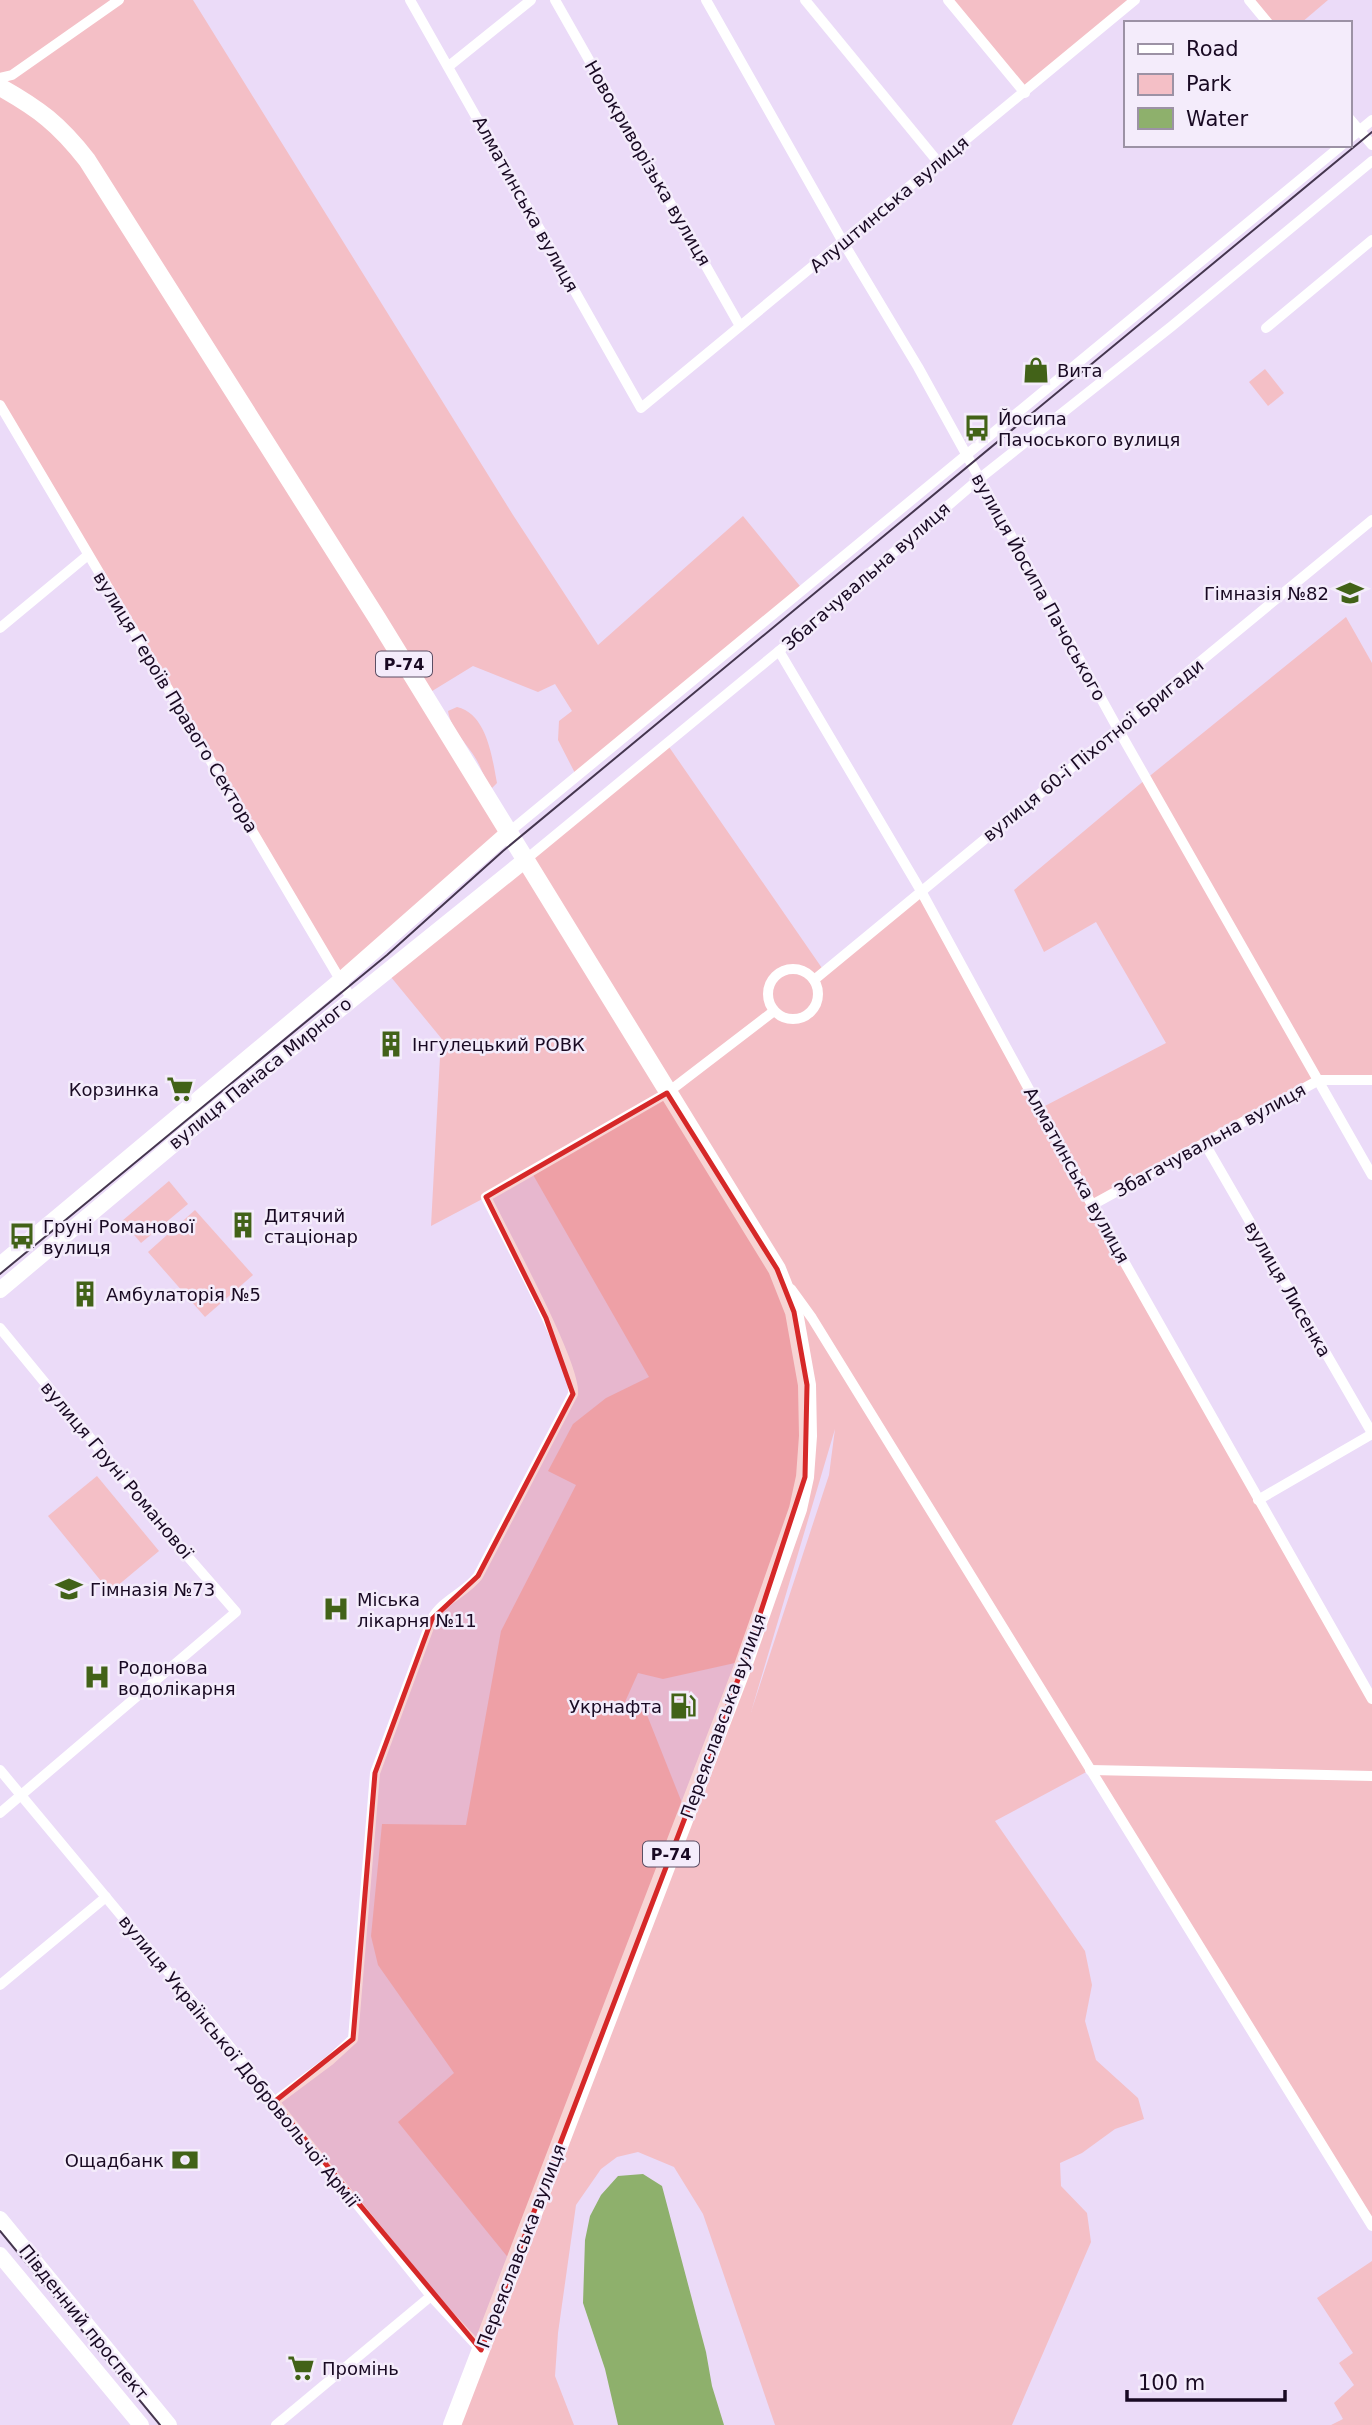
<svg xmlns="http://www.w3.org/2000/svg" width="1372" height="2425" font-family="'DejaVu Sans',sans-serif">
<rect width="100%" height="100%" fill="#ebdbf8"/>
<g fill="#f4bfc6" fill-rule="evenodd">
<path d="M0 0H193L513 515 598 645 743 516 804 591 577 777 558 740 559 721 572 711 555 684 538 692 473 666 424 696 508 833 341 980 0 405Z"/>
<path d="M948 0H1135L1025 93Z"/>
<path d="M1249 0H1328L1301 23H1268Z"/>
<path d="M1265 369 1284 393 1268 406 1249 382Z"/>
<path d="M1346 617 1372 663V1080H1319L1092 1205 1372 1699V2226L1090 1770 995 1821 1085 1951 1092 1985 1085 2021 1096 2060 1138 2098 1144 2119 1115 2129 1082 2153 1060 2163 1061 2186 1087 2213 1091 2242 1012 2425H775L703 2214 674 2167 638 2152 617 2157 601 2169 576 2205 558 2333 555 2376 574 2425H452L514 2265 398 2122 454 2073 378 1965 371 1936 382 1824 466 1825 501 1631 576 1485 548 1471 573 1424 606 1398 649 1377 532 1173 431 1226 441 1038 386 971 667 744 824 971 921 891 1041 1108 1166 1043 1096 922 1044 952 1014 890 1146 779ZM835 1429 829 1475 751 1712ZM744 1661 686 1813 647 1715 625 1702 638 1673 663 1679Z"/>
<path d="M457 707C487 714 492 757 497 783L492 788C484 779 482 769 476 759 466 742 451 730 448 711Z"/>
<path d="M169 1181 188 1204 141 1243 122 1221Z"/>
<path d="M195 1210 253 1275 205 1317 148 1252Z"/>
<path d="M97 1476 159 1551 110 1592 48 1516Z"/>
<path d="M1372 2261V2425H1331L1343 2419 1334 2403 1354 2385 1339 2363 1353 2353 1317 2298Z"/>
</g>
<path fill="#8eb06c" d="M643 2174 662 2186 706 2352 712 2386 724 2425H618L605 2369 583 2303 585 2240 590 2216 601 2195 618 2176Z"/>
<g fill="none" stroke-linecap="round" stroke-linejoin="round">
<g stroke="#fff" stroke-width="10">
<path d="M410 0 641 408 1135 0"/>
<path d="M555 0 740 326"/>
<path d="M706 0 843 242 918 367 1118 729 1372 1175"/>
<path d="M805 0 938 162"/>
<path d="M948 0 1025 93"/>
<path d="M1249 0 1268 23"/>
<path d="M449 66 531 0"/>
<path d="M0 78 12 75 119 0"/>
<path d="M1349 118 1372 145"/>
<path d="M1349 139 1372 120"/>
<path d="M1266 328 1372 240"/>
<path d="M0 405 351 998"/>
<path d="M0 628 88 555"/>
<path d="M779 651 921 891 1092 1205 1372 1699"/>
<path d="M508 833 1342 145"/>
<path d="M524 861 779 651 979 479 1172 326 1372 161"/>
<circle cx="793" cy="994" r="25"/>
<path d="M814 980 1372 520"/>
<path d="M1205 1144 1372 1433"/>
<path d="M1092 1205 1319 1080H1372"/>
<path d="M791 1289 812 1318 1372 2226"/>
<path d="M0 1328 183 1551 236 1612 0 1813"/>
<path d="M1258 1500 1372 1434"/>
<path d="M0 1770 219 2033 431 2296 481 2350"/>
<path d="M1090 1770 1372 1776"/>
<path d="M0 1985 106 1897"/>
<path d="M274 2102 329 2061 353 2039 375 1773 432 1619C442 1600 465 1593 478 1576L573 1394C577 1366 502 1230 486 1197L667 1093 774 1011"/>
<path d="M276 2425 431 2296"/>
</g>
<g stroke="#fff" stroke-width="16">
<path d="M0 1265 341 980 508 833"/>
<path d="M0 1290 205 1118 524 861"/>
<path d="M0 2219 169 2425"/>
<path d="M0 2255 141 2425"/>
</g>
<path stroke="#fff" stroke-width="18" d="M0 87C39 109 59 124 87 160L377 618 777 1269 794 1312 807 1385 808 1436 805 1477 798 1509 742 1669 452 2425"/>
<g stroke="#45364f" stroke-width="2">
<path d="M0 1274 387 955 503 851 1372 132"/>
<path d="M0 2231 160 2425"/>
</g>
</g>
<path fill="#d62828" fill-opacity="0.2" stroke="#d62828" stroke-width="5" stroke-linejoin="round" d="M667 1093 777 1269 794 1312 807 1385 805 1477 742 1669 481 2350 274 2102 353 2039 375 1773 432 1619 478 1576 573 1394 546 1318 486 1197Z"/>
<defs>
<g id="shop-bare" transform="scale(2.1)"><path d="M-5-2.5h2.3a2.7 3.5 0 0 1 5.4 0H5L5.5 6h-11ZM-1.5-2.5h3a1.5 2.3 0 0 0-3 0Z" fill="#426218" stroke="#f4ecfb" stroke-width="2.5" paint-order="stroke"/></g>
<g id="bus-bare" transform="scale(2.1)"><path d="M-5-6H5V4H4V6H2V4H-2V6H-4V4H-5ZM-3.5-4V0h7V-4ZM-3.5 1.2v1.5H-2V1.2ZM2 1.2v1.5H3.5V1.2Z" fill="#426218" stroke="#f4ecfb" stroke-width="2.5" paint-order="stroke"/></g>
<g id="school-bare" transform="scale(2.1)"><path d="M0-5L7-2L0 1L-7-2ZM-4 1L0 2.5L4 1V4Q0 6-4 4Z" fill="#426218" stroke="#f4ecfb" stroke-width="2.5" paint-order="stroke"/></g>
<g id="building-bare" transform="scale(2.1)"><path d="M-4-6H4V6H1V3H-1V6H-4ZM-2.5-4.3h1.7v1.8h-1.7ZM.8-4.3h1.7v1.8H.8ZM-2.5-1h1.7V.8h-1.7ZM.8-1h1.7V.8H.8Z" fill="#426218" stroke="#f4ecfb" stroke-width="2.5" paint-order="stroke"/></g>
<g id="supermarket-bare" transform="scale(2.1)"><path d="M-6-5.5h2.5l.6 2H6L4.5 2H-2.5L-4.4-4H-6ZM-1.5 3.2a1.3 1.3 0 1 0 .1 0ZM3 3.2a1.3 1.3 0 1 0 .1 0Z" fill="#426218" stroke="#f4ecfb" stroke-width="2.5" paint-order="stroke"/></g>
<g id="hospital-bare" transform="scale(2.1)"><path d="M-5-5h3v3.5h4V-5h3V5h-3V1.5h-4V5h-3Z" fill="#426218" stroke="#f4ecfb" stroke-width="2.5" paint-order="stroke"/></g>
<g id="fuel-bare" transform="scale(2.1)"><path d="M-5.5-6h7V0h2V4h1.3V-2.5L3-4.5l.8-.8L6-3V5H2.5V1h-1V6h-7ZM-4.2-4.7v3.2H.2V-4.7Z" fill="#426218" stroke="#f4ecfb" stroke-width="2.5" paint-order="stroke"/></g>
<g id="bank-bare" transform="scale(2.1)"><path d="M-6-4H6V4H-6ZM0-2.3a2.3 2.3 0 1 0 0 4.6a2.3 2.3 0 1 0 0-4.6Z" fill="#426218" stroke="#f4ecfb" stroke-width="2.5" paint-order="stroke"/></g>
</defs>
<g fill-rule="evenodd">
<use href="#shop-bare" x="1036" y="370"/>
<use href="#bus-bare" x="977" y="428"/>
<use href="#school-bare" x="1350" y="593"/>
<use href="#building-bare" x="391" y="1044"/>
<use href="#supermarket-bare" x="180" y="1089"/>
<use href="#building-bare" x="243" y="1225"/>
<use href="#bus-bare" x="22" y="1236"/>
<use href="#building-bare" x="85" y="1294"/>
<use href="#school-bare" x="69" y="1589"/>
<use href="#hospital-bare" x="336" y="1609"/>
<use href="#hospital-bare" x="97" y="1677"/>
<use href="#fuel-bare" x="683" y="1706"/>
<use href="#bank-bare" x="185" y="2160"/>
<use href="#supermarket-bare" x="301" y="2368"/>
</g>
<g text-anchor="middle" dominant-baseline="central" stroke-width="5" stroke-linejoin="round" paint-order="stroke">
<g fill="#f4ecfb" stroke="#5b4e64" stroke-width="2">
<rect x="376" y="651.5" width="56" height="25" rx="5"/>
<rect x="643" y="1841.5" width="56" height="25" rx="5"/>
</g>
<g font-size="16" font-weight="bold" fill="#190a23">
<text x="404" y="664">Р-74</text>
<text x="671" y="1854">Р-74</text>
</g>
<g font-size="18" fill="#190a23" stroke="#f4ecfb">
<text transform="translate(648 163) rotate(60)">Новокриворізька вулиця</text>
<text transform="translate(526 204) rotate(61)">Алматинська вулиця</text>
<text transform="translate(889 204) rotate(-40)">Алуштинська вулиця</text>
<text transform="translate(866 576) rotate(-41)">Збагачувальна вулиця</text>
<text transform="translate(1039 587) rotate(61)">вулиця Йосипа Пачоського</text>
<text transform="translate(176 702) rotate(59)">вулиця Героїв Правого Сектора</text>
<text transform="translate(1093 750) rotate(-39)">вулиця 60-ї Піхотної Бригади</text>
<text transform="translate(260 1073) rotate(-39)">вулиця Панаса Мирного</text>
<text transform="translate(1210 1140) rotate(-29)">Збагачувальна вулиця</text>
<text transform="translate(1077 1175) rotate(61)">Алматинська вулиця</text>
<text transform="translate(1288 1289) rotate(60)">вулиця Лисенка</text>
<text transform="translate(117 1470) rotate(50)">вулиця Груні Романової</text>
<text transform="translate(723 1716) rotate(-70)">Переяславська вулиця</text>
<text transform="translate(239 2061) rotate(51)">вулиця Української Добровольчої Армії</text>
<text transform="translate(521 2246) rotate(-69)">Переяславська вулиця</text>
<text transform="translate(84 2322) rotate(51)">Південний проспект</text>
</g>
<g font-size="18" fill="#190a23" stroke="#f4ecfb" text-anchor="start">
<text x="1057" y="370">Вита</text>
<text x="998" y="418">Йосипа<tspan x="998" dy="21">Пачоського вулиця</tspan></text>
<text x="1329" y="593" text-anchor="end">Гімназія №82</text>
<text x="412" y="1044">Інгулецький РОВК</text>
<text x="159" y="1089" text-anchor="end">Корзинка</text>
<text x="264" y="1215">Дитячий<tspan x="264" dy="21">стаціонар</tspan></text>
<text x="43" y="1226">Груні Романової<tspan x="43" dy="21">вулиця</tspan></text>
<text x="106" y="1294">Амбулаторія №5</text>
<text x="90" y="1589">Гімназія №73</text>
<text x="357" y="1599">Міська<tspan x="357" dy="21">лікарня №11</tspan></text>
<text x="118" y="1667">Родонова<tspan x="118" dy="21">водолікарня</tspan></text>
<text x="662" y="1706" text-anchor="end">Укрнафта</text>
<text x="164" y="2160" text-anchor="end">Ощадбанк</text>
<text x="322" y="2368">Промінь</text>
</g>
</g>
<rect x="1124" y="21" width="228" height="126" fill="#f4ecfb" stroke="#9c92a5" stroke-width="2"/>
<rect x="1138" y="44" width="35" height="10" fill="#ffffff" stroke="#9c92a5" stroke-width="2"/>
<text x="1186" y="56" font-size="21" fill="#190a23">Road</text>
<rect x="1138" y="74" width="35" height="21" fill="#f4bfc6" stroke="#9c92a5" stroke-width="2"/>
<text x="1186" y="91" font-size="21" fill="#190a23">Park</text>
<rect x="1138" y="108" width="35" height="21" fill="#8eb06c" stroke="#9c92a5" stroke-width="2"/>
<text x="1186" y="126" font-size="21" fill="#190a23">Water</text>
<path d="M1127 2390v10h158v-10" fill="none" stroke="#190a23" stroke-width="3.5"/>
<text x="1138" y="2390" font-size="21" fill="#190a23" stroke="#f4ecfb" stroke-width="5" paint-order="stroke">100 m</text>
</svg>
